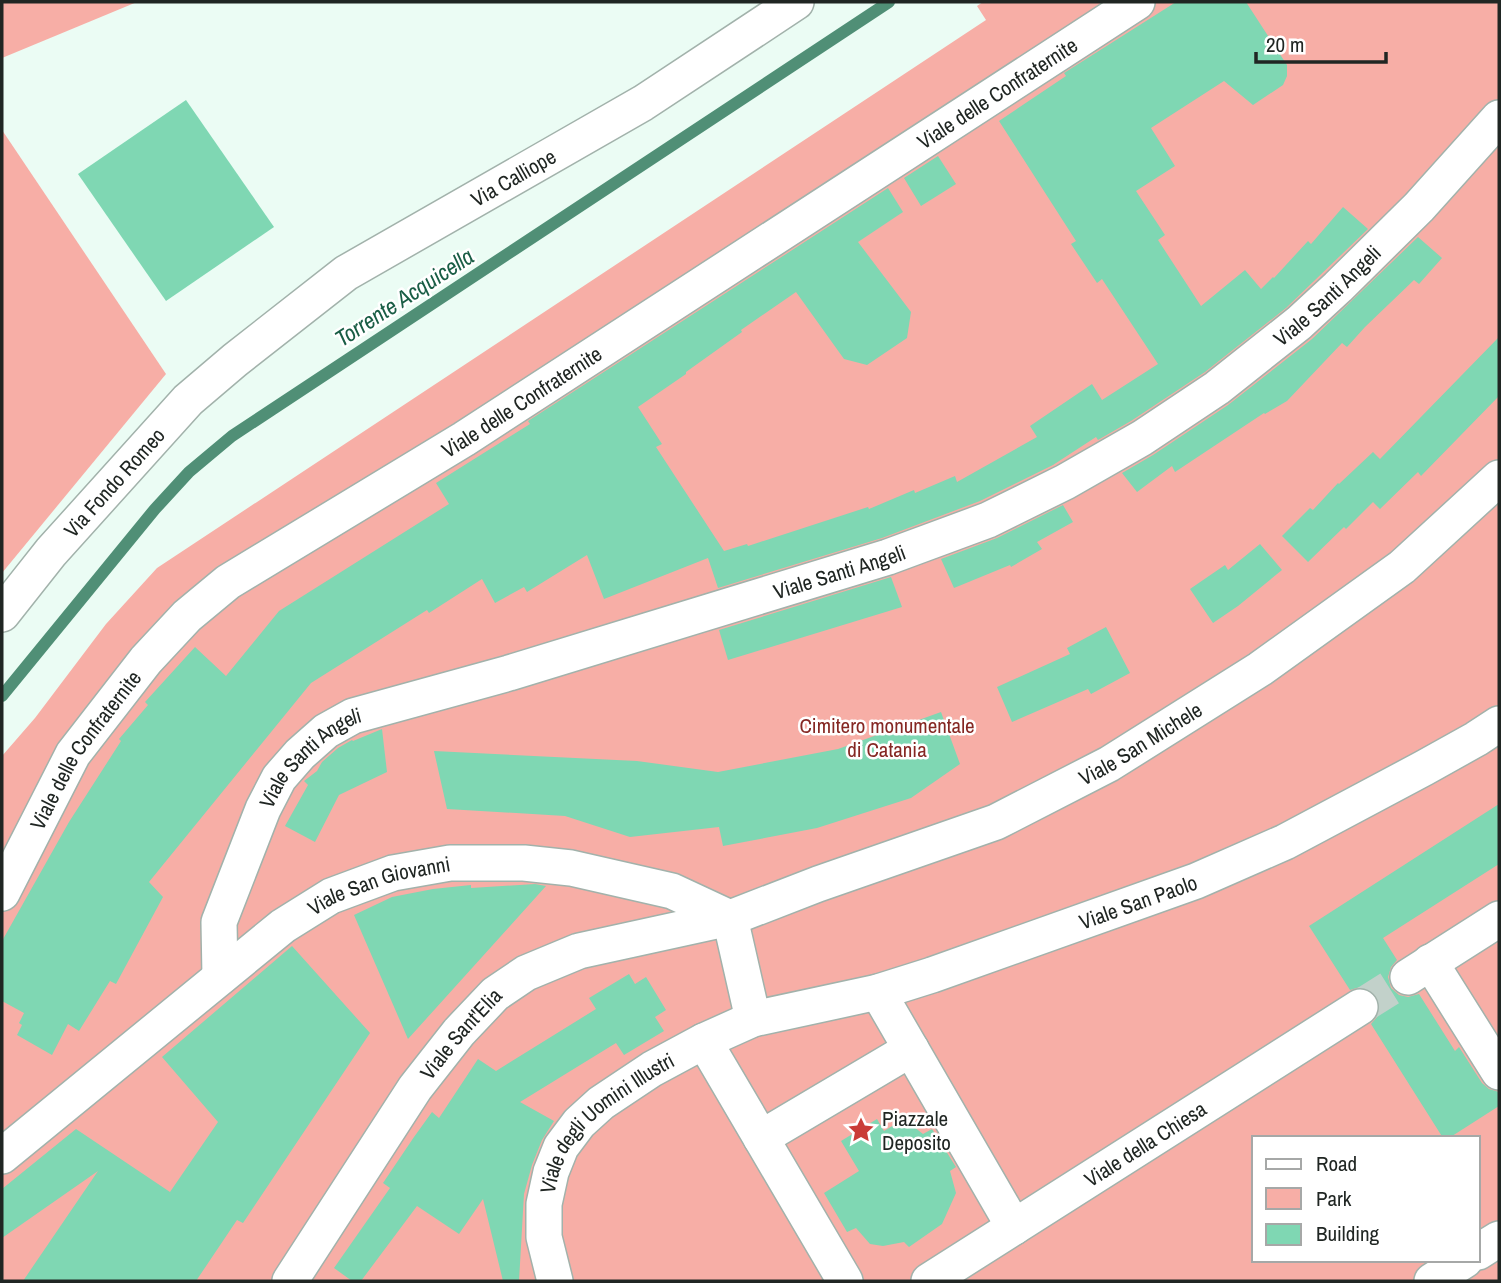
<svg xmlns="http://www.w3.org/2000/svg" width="1501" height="1283" font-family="'Archivo Narrow',sans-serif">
<rect width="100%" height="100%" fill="#ebfcf4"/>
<g fill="#f7aea6" fill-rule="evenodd">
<path d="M2 2H137L2 58Z"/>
<path d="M983 2H1499V1281H2V756L35 718 106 624 157 568 986 20 977 6ZM1254 1138H1478V1260H1254Z"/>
<path d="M2 130 166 374 2 573Z"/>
</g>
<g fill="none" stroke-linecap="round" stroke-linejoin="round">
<path stroke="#508f76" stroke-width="12" d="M2 696 155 509 189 472 232 436 889 2"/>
</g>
<g fill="#7fd7b3">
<path d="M1176 2H1246L1287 65V76L1283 85 1253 105 1224 81 1151 128 1175 166 1136 191 1165 235 1158 240 1201 306 1245 270 1261 289 1273 277 1274 278 1308 241 1311 244 1343 207 1368 229 1286 308 1205 372 1131 421 1098 440 1096 437 1053 465 980 501 882 538 718 588 708 558 604 599 587 555 527 592 524 587 495 603 482 579 429 613 427 610 311 683 149 882 163 897 116 984 110 981 79 1031 68 1024 52 1055 17 1035 22 1025 19 1023 24 1013 2 1001V941L69 822 121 741 119 739 148 705 145 702 195 647 226 676 279 611 449 504 436 483 530 424 528 421 888 188 903 212 858 242 911 312 907 338 867 365 844 359 796 292 741 330 742 332 686 372V374L638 407 662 444 656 447 724 551 747 544 748 546 868 507 869 509 914 490 915 493 955 476 957 482 1037 437 1030 426 1092 384 1102 400 1158 364 1102 279 1097 283 1071 244 1076 241 999 121 1066 76 1064 73Z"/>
<path d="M186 100 274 227 166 301 78 174Z"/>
<path d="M938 156 956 184 921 206 904 178Z"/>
<path d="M1418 237 1442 258 1419 284 1414 280 1365 327 1347 347 1342 343 1287 401 1265 414 1264 413 1175 472 1172 466 1137 492 1122 473 1153 455 1228 405 1312 339Z"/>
<path d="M1499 337V396L1421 476 1418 472 1380 509 1373 502 1346 529 1344 527 1308 562 1282 536 1310 508 1313 510 1338 483 1339 484 1373 452 1380 459Z"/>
<path d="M1063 505 1073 522 1037 542 1042 549 1011 567 1010 565 954 588 941 559 997 538Z"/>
<path d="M1260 544 1282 570 1238 606 1213 623 1190 589 1225 565 1228 570Z"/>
<path d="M891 577 902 607 728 660 719 630Z"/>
<path d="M1106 627 1130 673 1091 694 1088 689 1012 722 997 687 1070 654 1067 648Z"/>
<path d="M941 712 960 764 911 798 817 828 723 846 719 827 630 837 565 816 447 809 434 751 637 761 718 772 838 749Z"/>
<path d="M382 729 387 772 339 795 315 842 285 826 308 785 304 781 317 771 322 762 338 748 352 740 353 741Z"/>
<path d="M1499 804V864L1383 938 1397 960 1391 967 1388 977 1391 988 1399 995 1408 997 1419 994 1455 1051 1459 1047 1482 1083 1489 1089 1499 1092V1106L1449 1138H1443L1371 1024 1377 1017 1380 1007 1377 996 1370 990 1360 987 1350 990 1309 926Z"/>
<path d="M535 884 546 886 408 1039 354 915 392 897 433 889 471 885V888Z"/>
<path d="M292 946 370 1033 243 1223 237 1220 196 1281H23L98 1171 2 1238V1189L76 1129 170 1192 218 1122 162 1057Z"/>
<path d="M629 974 635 984 646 977 666 1010 655 1017 664 1031 624 1055 616 1043 520 1102 554 1121 542 1140 532 1165 524 1194 519 1281H503L483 1199 459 1234 417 1206 361 1281H352L334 1268 390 1188 383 1183 414 1137 432 1112 439 1118 478 1059 496 1071 596 1009 589 998Z"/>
<path d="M877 1119 884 1131 904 1119 923 1134 932 1129 956 1167 950 1171 956 1193 942 1224 909 1247 904 1242 883 1246 870 1244 856 1228 847 1232 824 1193 859 1171 841 1141Z"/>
</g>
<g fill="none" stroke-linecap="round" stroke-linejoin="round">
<path stroke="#c2d1ca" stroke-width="35" stroke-dasharray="35 18" stroke-linecap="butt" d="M1360 1007 1408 977"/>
<g stroke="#a2b2ab" stroke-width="38">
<g id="street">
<path id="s1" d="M2 614 51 552 188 400 235 360 346 273 643 103 796 2"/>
<path id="s2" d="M2 893 73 754 146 660 187 616 228 582 464 439 1137 2"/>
<path d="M1430 962 1499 1072"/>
<path id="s3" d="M220 977 219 922 263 809 279 778 300 754 326 731 353 716 509 673 888 557 988 520 1065 482 1142 438 1217 388 1299 323 1338 287 1419 207 1499 118"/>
<path d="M1408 977 1499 919"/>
<path d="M878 992 1014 1227"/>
<path d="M704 1041 845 1281"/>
<path d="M761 1138 911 1049"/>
<path id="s4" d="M2 1156 283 926 331 896 393 873 450 863H524L571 868 672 891 730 918 753 1019"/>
<path d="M1478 1252 1499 1239"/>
<path id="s5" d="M290 1281 415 1088 459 1032 495 994 526 973 579 951 730 918 818 884 996 822 1109 764 1260 669 1402 567 1499 478"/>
<path id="s6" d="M555 1281 544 1237V1204L551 1172 561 1147 579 1123 601 1103 652 1069 704 1041 753 1019 878 992 932 975 1196 881 1285 842 1424 768 1476 739 1499 724"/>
<path id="s7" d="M929 1281 1360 1007"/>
<path d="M1432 1281 1465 1260"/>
</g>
</g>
<use href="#street" stroke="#fff" stroke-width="35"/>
</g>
<defs>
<g id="sight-bare" transform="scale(2.1)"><path d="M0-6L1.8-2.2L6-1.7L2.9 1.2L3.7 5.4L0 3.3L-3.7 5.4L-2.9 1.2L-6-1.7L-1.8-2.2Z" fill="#ca3c37" stroke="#fff" stroke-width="2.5" paint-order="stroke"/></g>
</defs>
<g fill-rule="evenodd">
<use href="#sight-bare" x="861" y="1130"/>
</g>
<g text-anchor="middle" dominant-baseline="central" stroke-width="5" stroke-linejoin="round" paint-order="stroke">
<g font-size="21" fill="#202623" stroke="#fff">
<text stroke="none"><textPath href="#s2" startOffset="1300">Viale delle Confraternite</textPath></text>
<text stroke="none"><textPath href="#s1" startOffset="679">Via Calliope</textPath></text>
<text stroke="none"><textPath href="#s3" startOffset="1382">Viale Santi Angeli</textPath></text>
<text stroke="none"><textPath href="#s2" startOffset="733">Viale delle Confraternite</textPath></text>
<text stroke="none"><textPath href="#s1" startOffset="173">Via Fondo Romeo</textPath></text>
<text stroke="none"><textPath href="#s3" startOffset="816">Viale Santi Angeli</textPath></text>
<text stroke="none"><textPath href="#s5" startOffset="1050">Viale San Michele</textPath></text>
<text stroke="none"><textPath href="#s2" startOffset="166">Viale delle Confraternite</textPath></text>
<text stroke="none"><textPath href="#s3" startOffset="248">Viale Santi Angeli</textPath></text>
<text stroke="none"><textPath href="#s4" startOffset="469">Viale San Giovanni</textPath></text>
<text stroke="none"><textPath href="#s6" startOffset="775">Viale San Paolo</textPath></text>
<text stroke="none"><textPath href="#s5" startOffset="301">Viale Sant'Elia</textPath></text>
<text stroke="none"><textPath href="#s6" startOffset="186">Viale degli Uomini Illustri</textPath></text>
<text stroke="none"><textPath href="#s7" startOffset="256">Viale della Chiesa</textPath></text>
</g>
<g font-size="21" fill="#852723" stroke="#fff">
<text x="887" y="725">Cimitero monumentale<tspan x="887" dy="24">di Catania</tspan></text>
</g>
<g font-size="21" fill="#202623" stroke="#fff" text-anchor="start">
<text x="882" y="1118">Piazzale<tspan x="882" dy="24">Deposito</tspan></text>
</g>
<g font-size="23" font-style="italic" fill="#195d45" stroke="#fff">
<text transform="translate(404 297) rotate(-33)">Torrente Acquicella</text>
</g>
</g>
<rect width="1501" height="1283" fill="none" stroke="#202623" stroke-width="7"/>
<rect x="1252" y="1136" width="228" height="126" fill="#ffffff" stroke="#a6a8a7" stroke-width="2"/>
<rect x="1266" y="1159" width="35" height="10" fill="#ffffff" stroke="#a6a8a7" stroke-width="2"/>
<text x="1316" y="1171" font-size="21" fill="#202623">Road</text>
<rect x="1266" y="1188" width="35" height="21" fill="#f7aea6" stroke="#a6a8a7" stroke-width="2"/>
<text x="1316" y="1206" font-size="21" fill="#202623">Park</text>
<rect x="1266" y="1224" width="35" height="21" fill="#7fd7b3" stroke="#a6a8a7" stroke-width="2"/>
<text x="1316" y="1241" font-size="21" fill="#202623">Building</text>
<path d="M1256 52v10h130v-10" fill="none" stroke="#202623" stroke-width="3.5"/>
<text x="1266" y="52" font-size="21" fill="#202623" stroke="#ffffff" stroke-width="5" paint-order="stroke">20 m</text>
</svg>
